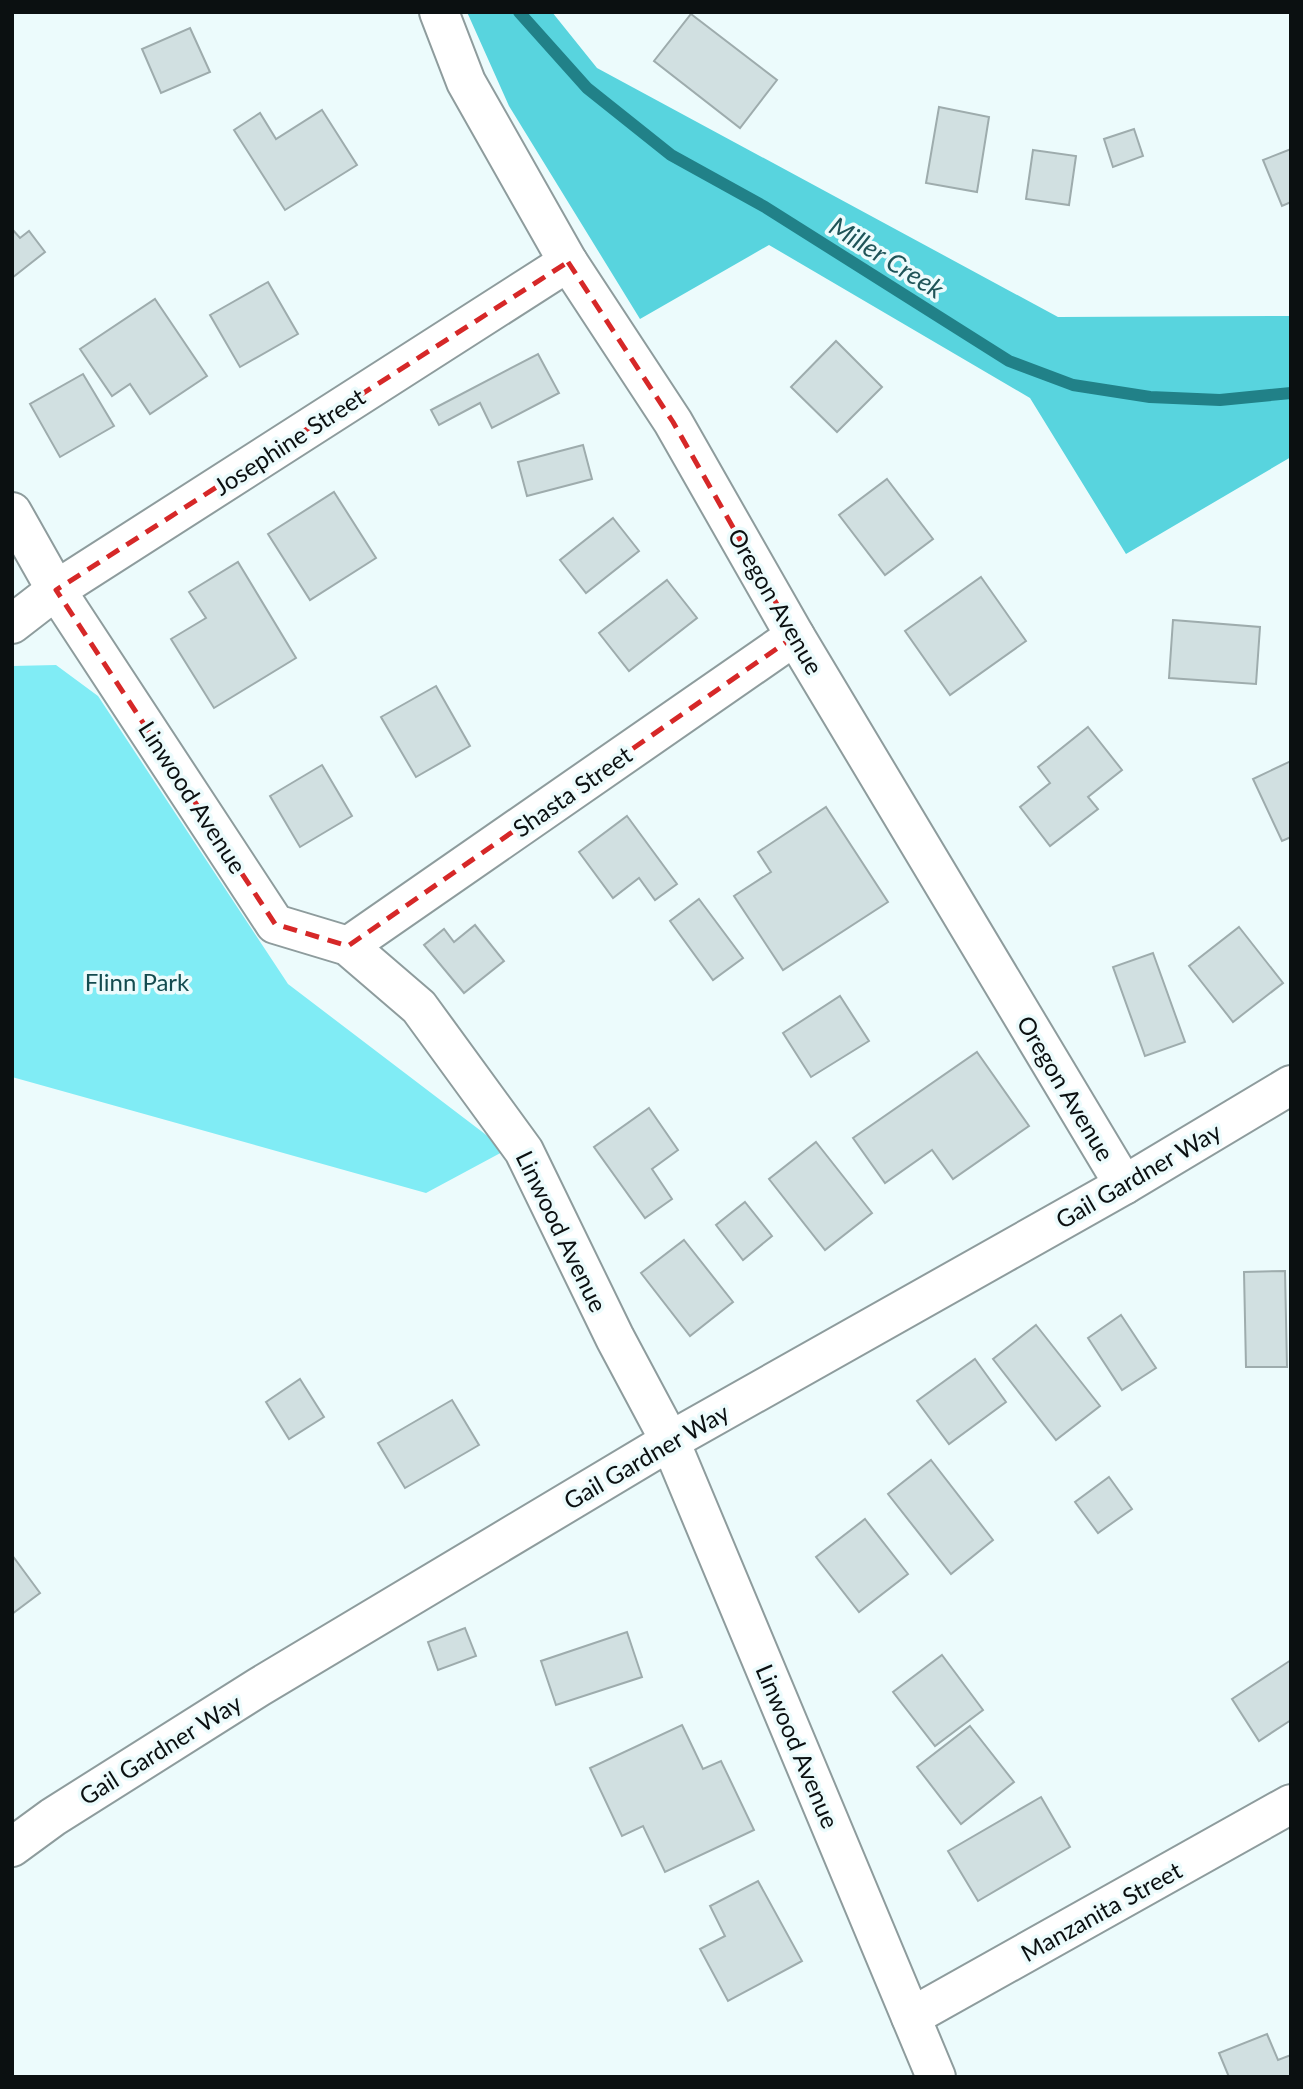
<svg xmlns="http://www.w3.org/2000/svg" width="1303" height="2089" font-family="Lato,sans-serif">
<rect width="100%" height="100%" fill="#ecfbfc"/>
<path fill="#80ecf5" d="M56 665 98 696 288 984 506 1150 426 1193 12 1077V666Z"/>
<path fill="#58d4de" d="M467 12H552L597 68 1058 317 1291 316V457L1126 554 1030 398 769 245 640 319 509 106Z"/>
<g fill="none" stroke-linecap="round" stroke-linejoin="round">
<path stroke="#218188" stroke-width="12" d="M519 12 587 88 671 155 765 207 1009 361 1073 385 1150 397 1220 400 1291 393"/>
</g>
<g fill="#d1e0e1" stroke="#9eacad" stroke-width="2">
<path d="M691 14 777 80 740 128 654 61Z"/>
<path d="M190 28 210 72 161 93 142 49Z"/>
<path d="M939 107 989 117 977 192 926 183Z"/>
<path d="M322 110 357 165 285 210 234 130 260 113 276 139Z"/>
<path d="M1134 129 1143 156 1113 167 1104 139Z"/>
<path d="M1291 149V202L1282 206 1263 160Z"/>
<path d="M1033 150 1076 156 1069 205 1026 199Z"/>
<path d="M12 229 20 238 29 231 45 252 12 278Z"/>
<path d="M268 282 298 334 240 367 210 315Z"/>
<path d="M155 299 207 376 150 414 130 384 112 396 80 349Z"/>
<path d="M836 341 882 387 837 432 791 387Z"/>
<path d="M538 354 559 393 492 428 480 403 439 425 431 410Z"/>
<path d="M83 374 114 426 60 457 30 404Z"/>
<path d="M583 445 592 479 527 496 518 462Z"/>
<path d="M887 479 933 539 885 575 839 515Z"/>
<path d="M334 492 376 558 310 600 268 534Z"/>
<path d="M613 518 639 551 586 593 560 560Z"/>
<path d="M238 562 296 658 214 708 171 639 206 618 189 592Z"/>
<path d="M981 577 1026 641 950 695 905 631Z"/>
<path d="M667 580 697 618 629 671 599 633Z"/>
<path d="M1173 620 1260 627 1256 684 1169 678Z"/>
<path d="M436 686 470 746 416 777 381 717Z"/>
<path d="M1088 727 1122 770 1088 797 1098 809 1050 846 1020 807 1050 783 1038 767Z"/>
<path d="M1291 761V837L1282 841 1253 779Z"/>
<path d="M322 765 352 816 300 847 270 796Z"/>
<path d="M826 807 888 902 783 970 734 896 771 872 758 852Z"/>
<path d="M627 816 677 884 655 900 639 878 613 898 579 852Z"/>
<path d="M699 899 743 958 713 980 670 921Z"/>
<path d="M475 925 504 961 464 993 424 945 444 929 454 942Z"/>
<path d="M1239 927 1283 983 1233 1022 1189 966Z"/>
<path d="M1153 953 1185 1042 1145 1056 1113 967Z"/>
<path d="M840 996 869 1041 811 1077 783 1033Z"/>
<path d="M977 1052 1029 1126 953 1179 932 1150 885 1183 853 1138Z"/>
<path d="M649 1108 678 1150 652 1169 672 1199 645 1218 594 1147Z"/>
<path d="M816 1142 872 1213 825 1250 769 1179Z"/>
<path d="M745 1202 772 1236 743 1260 716 1225Z"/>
<path d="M684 1240 733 1302 690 1336 641 1273Z"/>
<path d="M1285 1271 1287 1367H1246L1244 1272Z"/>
<path d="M1121 1315 1156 1368 1122 1390 1088 1338Z"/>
<path d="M1036 1325 1100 1406 1056 1440 993 1359Z"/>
<path d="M975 1359 1006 1402 949 1444 917 1401Z"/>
<path d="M300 1379 324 1417 289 1439 266 1402Z"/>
<path d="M452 1400 479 1445 405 1488 378 1443Z"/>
<path d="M931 1460 993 1540 951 1574 888 1494Z"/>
<path d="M1109 1477 1132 1509 1098 1533 1075 1502Z"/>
<path d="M865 1519 908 1574 859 1612 816 1557Z"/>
<path d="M12 1555 40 1593 12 1614Z"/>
<path d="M465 1628 476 1656 438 1670 428 1642Z"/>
<path d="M627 1632 642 1677 556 1705 541 1661Z"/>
<path d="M942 1655 983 1710 935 1746 893 1692Z"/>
<path d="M1291 1660V1720L1259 1741 1232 1699Z"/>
<path d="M682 1725 703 1769 721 1761 754 1830 665 1872 643 1826 622 1836 590 1768Z"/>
<path d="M970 1726 1014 1782 961 1824 917 1767Z"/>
<path d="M1041 1797 1070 1847 978 1901 948 1851Z"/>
<path d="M758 1881 802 1961 728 2001 700 1949 725 1936 710 1906Z"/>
<path d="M1267 2034 1278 2060 1291 2055V2077H1229L1219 2053Z"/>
</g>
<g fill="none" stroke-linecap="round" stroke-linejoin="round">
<g stroke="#8e9c9d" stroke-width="42">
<g id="minor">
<path d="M439 12 466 82 568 262 673 422 795 636 1124 1185"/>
<path d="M12 512 56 590 275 924 348 946 419 1007 524 1151 615 1338 670 1441 936 2077"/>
<path d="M12 624 56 590 568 262"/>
<path d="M348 946 795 636"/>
<path d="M12 1847 53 1817 259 1687 670 1441 1124 1185 1291 1085"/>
<path d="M911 2017 1291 1804"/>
</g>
</g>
<use href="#minor" stroke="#fff" stroke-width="38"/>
</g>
<path fill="none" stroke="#d62828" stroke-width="5" stroke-dasharray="14 9" stroke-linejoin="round" d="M568 262 673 422 795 636 348 946 275 924 56 590Z"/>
<g text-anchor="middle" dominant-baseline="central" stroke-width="7" stroke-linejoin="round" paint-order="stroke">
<g font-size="24" fill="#0b1011" stroke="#ecfbfc">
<text transform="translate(289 441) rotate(-33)">Josephine Street</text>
<text transform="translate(776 601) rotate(60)">Oregon Avenue</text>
<text transform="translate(572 791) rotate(-35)">Shasta Street</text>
<text transform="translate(193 797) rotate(57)">Linwood Avenue</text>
<text transform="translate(1066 1088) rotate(59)">Oregon Avenue</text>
<text transform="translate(1138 1175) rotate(-30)">Gail Gardner Way</text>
<text transform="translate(562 1231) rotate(64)">Linwood Avenue</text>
<text transform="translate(646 1456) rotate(-30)">Gail Gardner Way</text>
<text transform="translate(798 1746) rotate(67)">Linwood Avenue</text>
<text transform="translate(160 1749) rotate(-32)">Gail Gardner Way</text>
<text transform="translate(1101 1911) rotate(-29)">Manzanita Street</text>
</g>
<g font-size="24" fill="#134b4f" stroke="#ecfbfc">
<text x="137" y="981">Flinn Park</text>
</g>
<g font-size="26" font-style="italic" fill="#1f5458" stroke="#ecfbfc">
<text transform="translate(887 257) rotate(32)">Miller Creek</text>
</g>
</g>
<rect width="1303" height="2089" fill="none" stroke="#0b1011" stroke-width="28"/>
</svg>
